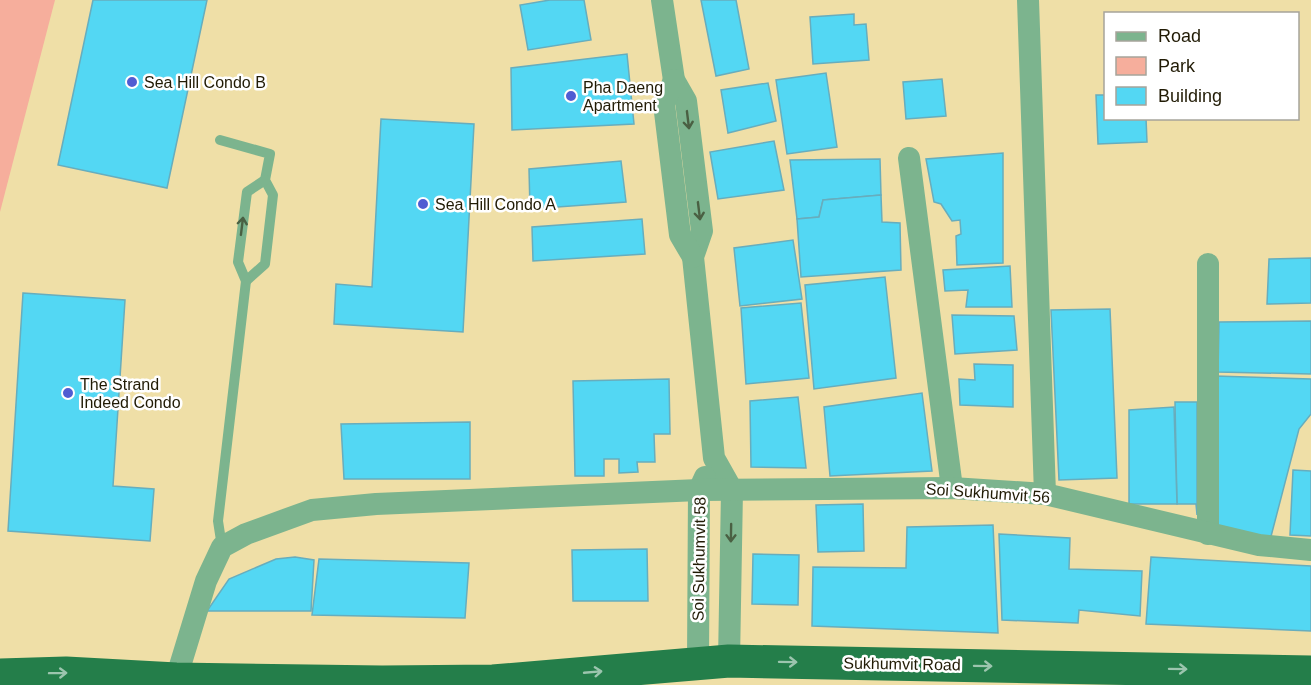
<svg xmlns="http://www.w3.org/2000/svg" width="1311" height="685" font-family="Helvetica,sans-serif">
<rect width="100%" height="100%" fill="#efdfa7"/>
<path fill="#f6ae9c" d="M0 0H55L0 212Z"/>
<g fill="#53d7f3" stroke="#67adbd" stroke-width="1.5">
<path d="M93 0H207L167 188 58 165Z"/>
<path d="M550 0H584L591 40 528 50 520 5Z"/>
<path d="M701 0H736L749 69 716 76Z"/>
<path d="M854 14V25L866 24 869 60 813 64 810 17Z"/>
<path d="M627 54 634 124 512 130 511 68Z"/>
<path d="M826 73 837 147 787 154 776 80Z"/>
<path d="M942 79 946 116 906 119 903 82Z"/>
<path d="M768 83 776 121 728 133 721 90Z"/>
<path d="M1096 95H1106V118H1146L1147 142 1098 144Z"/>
<path d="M381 119 474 124 463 332 334 324 336 284 372 287Z"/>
<path d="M774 141 784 190 718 199 710 152Z"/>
<path d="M1003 153V263L957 265 956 236 961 234 960 220 952 221 941 204 934 202 926 159Z"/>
<path d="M880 159 881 195 823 200 819 217 797 219 790 160Z"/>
<path d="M621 161 626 202 530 209 529 169Z"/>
<path d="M881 195 882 222 900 223 901 270 801 277 797 219 819 217 823 200Z"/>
<path d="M642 219 645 254 533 261 532 227Z"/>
<path d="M793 240 802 299 740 306 734 248Z"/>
<path d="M1311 258V303L1267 304 1269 259Z"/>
<path d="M1010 266 1012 307H966L968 290 945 291 943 270Z"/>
<path d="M885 277 896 378 814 389 805 285Z"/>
<path d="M23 293 125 300 113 486 154 489 150 541 8 531Z"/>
<path d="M801 303 809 378 746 384 741 308Z"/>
<path d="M1110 309 1117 478 1059 480 1051 310Z"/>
<path d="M952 315 1014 316 1017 350 955 354Z"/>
<path d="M1311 321V374L1218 372 1219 322Z"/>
<path d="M974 364 1013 365V407L960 405 959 379 975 380Z"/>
<path d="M1215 376 1311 379V414L1299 429 1269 544 1217 526Z"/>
<path d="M669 379 670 434H654L655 462H637L638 472 619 473V459H604V476H575L573 381Z"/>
<path d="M922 393 932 471 830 476 824 407Z"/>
<path d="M798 397 806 468 751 467 750 401Z"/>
<path d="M1175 402H1197V515L1196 504H1177Z"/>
<path d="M1174 407 1177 504H1129V410Z"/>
<path d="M470 422V479H344L341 424Z"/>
<path d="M1293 470 1311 471V536L1290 535Z"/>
<path d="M863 504 864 551 818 552 816 505Z"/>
<path d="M993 525 998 633 812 626 813 567 906 568 907 527Z"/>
<path d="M999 534 1070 538 1069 569 1142 571 1140 616 1079 610 1078 623 1002 620Z"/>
<path d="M647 549 648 601H573L572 550Z"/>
<path d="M753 554 799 555 798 605 752 604Z"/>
<path d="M295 557 314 560 311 611H207L229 579 276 559Z"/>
<path d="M1151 557 1311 566V631L1146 624Z"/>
<path d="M319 559 469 563 465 618 312 615Z"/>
</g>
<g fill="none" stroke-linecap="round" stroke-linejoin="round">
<g stroke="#7cb48e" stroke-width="10">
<path d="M220 140 270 154 265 180 273 195 265 264 246 281"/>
<path d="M222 547 218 521 246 281 238 262 247 192 265 180"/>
</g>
<g stroke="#7cb48e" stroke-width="22">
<path d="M662 0 674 80 686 101 702 231 693 257 714 458 732 490 729 661"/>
<path d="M1028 0 1045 494"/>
<path d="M674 80 664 104 680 235 693 257"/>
<path d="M909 158 952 488"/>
<path d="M1208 534V264"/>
<path d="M698 663 699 490 705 477"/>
<path d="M176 679 206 581 222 547 246 534 312 510 376 504 699 490 952 488 1045 494 1259 545 1311 550"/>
</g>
<path stroke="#247e4a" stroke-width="33" d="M0 675 66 673 176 679 382 682 493 681 729 661 1311 672"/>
</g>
<defs><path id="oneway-shaft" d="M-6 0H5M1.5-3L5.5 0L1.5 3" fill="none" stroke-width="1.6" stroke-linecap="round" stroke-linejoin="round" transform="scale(1.5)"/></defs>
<g stroke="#4a6043">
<use href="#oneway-shaft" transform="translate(688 120) rotate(83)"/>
<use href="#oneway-shaft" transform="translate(699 211) rotate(83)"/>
<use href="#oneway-shaft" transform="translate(242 226) rotate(-83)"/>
<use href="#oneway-shaft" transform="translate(731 533) rotate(91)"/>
</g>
<g stroke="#9cc5ae">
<use href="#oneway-shaft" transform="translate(788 662) rotate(1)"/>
<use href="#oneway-shaft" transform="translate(983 666) rotate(1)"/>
<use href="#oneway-shaft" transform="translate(1178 669) rotate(1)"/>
<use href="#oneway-shaft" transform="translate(593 672) rotate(-5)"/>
<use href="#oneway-shaft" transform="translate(58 673) rotate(-1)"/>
</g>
<g fill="#505cd2" stroke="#fff" stroke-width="2">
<circle cx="132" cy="82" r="6"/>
<circle cx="571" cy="96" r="6"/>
<circle cx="423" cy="204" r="6"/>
<circle cx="68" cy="393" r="6"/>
</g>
<g text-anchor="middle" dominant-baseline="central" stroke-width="5" stroke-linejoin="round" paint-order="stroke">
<g font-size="16" fill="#211b05" stroke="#fff" text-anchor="start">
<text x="144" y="82">Sea Hill Condo B</text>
<text x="583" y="87">Pha Daeng<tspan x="583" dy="18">Apartment</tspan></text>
<text x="435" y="204">Sea Hill Condo A</text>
<text x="80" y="384">The Strand<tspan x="80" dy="18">Indeed Condo</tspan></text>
</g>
<g font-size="16" fill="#211b05" stroke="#fff">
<text transform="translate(988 493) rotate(4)">Soi Sukhumvit 56</text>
<text transform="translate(699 559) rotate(-89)">Soi Sukhumvit 58</text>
<text transform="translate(902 664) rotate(1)">Sukhumvit Road</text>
</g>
</g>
<rect x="1104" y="12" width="195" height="108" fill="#ffffff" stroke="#a6a49b" stroke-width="1.5"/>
<rect x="1116" y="32" width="30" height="9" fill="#7cb48e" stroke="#a6a49b" stroke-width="1.5"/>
<text x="1158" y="42" font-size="18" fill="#211b05">Road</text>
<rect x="1116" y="57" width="30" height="18" fill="#f6ae9c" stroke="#a6a49b" stroke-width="1.5"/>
<text x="1158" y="72" font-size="18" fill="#211b05">Park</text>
<rect x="1116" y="87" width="30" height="18" fill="#53d7f3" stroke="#a6a49b" stroke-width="1.5"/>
<text x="1158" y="102" font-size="18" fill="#211b05">Building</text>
</svg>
